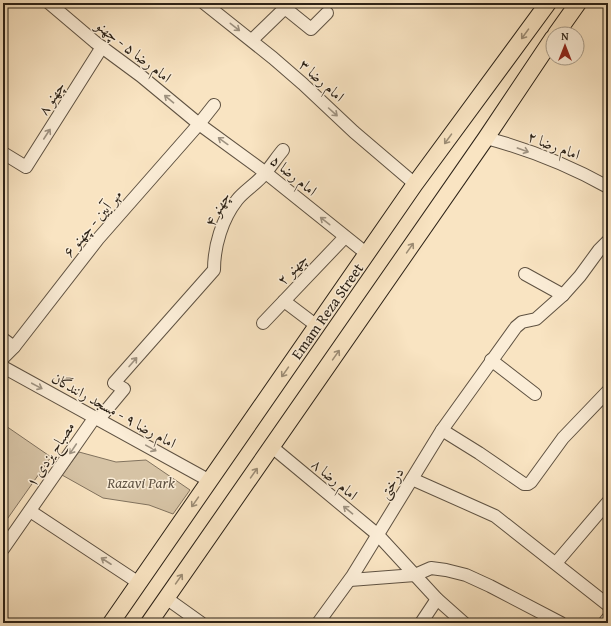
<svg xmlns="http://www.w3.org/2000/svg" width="611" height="626" font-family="'Gentium Book Plus',Amiri,serif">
<rect width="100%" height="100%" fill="#f9e4c2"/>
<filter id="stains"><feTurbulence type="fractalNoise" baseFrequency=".005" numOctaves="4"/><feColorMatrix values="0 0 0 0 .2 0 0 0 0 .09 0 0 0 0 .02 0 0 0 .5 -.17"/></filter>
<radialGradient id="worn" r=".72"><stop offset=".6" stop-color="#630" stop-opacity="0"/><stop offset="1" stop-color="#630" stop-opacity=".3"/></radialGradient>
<g fill="#d6c3a5" stroke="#81725e">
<path d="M3 424 51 457 3 525Z"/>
<path d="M79 452 116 462 146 460 190 490 173 514 149 505 103 498 62 475Z"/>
</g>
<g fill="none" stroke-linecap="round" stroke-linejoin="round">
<g stroke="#5f5242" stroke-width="14">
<g id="minor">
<path d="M49 3 95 42 141 76 199 124 266 173 367 254"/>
<path d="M204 3 273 58 303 84 354 132 415 184"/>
<path d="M252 40 285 8 311 29 327 13"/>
<path d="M486 138C528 149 570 166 608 187"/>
<path d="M3 153 26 167 102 47"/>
<path d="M525 274 563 295"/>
<path d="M284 301 317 326"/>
<path d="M263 323 345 237"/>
<path d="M3 339 14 347"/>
<path d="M3 358 14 347 98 239 199 124 214 105"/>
<path d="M491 360 535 394"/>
<path d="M3 367 210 481"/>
<path d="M99 419 124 389 114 383 214 270C214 246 222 219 237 200 245 190 258 183 266 172 272 165 277 157 283 150"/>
<path d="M442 430 479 453 524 484H528L531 482 563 438 608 391"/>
<path d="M272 447 378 535 437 599 464 623"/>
<path d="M412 479 495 516 608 605"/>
<path d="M30 511 139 583"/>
<path d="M3 549 95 417"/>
<path d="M556 563 608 502"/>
<path d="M350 580 415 575 431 568 446 570 466 575 490 586 561 623"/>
<path d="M166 598 201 623"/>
<path d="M318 623 353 575 442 430 516 327 522 322 536 319 563 295 580 276 599 250 608 241"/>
<path d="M421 623 437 599"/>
<path d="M604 623 608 618"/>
</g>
</g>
<g stroke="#2c2217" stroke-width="18">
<g id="major">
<path d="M556 34 578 3"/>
<path d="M111 623 415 184 548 3"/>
<path d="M149 623 486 138 553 38"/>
</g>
</g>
<use href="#minor" stroke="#fbedd7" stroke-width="12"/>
<use href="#major" stroke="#f9e4c2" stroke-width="16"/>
</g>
<defs><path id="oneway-shaft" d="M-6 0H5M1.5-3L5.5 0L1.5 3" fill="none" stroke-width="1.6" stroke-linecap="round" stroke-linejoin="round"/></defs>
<g stroke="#9e9281">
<use href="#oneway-shaft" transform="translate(235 27) rotate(38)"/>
<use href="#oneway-shaft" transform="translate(169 99) rotate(-140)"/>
<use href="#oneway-shaft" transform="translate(333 112) rotate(42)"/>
<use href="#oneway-shaft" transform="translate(47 134) rotate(-57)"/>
<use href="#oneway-shaft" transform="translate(223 141) rotate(-144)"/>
<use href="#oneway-shaft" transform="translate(523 150) rotate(20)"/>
<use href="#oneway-shaft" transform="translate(325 221) rotate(-142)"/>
<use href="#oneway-shaft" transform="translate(133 362) rotate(-49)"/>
<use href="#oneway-shaft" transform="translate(37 386) rotate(28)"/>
<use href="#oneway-shaft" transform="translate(151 448) rotate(29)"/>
<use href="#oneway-shaft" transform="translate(73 449) rotate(124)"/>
<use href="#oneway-shaft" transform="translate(348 510) rotate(-140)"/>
<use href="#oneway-shaft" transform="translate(106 561) rotate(-147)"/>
</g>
<g stroke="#9d8d75">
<use href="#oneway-shaft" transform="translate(525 34) rotate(126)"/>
<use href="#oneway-shaft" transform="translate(448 139) rotate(126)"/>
<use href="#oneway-shaft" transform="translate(410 248) rotate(-55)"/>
<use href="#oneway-shaft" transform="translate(336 355) rotate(-55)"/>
<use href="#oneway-shaft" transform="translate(285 372) rotate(125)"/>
<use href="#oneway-shaft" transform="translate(254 473) rotate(-55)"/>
<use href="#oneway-shaft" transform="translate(195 502) rotate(125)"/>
<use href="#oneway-shaft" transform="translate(179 579) rotate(-55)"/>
</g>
<g text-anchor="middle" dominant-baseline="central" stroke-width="3" stroke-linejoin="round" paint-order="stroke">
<g font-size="15" fill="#2c2217" stroke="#fbedd7">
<text transform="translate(134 51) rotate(38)">امام رضا ۵ - چهنو</text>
<text transform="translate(322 80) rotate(42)">امام رضا ۳</text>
<text transform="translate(51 98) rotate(-57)">چهنو ۸</text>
<text transform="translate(554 145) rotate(21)">امام رضا ۲</text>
<text transform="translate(294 175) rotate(39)">امام رضا ۵</text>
<text transform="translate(217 209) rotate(-61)">چهنو ۴</text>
<text transform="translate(92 223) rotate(-50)">مهر آیین - چهنو ۶</text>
<text transform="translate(292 269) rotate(-46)">چهنو ۲</text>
<text transform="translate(327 311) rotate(-55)">Emam Reza Street</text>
<text transform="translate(114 410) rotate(29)">امام رضا ۹ - مسجد رانندگان</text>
<text transform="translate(50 454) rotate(-56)">مصباح یزدی ۱</text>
<text transform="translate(335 479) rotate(40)">امام رضا ۸</text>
<text transform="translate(391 483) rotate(-59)">درختی</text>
</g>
<g font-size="15" font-style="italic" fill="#5f5242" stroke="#fbedd7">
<text x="141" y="482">Razavi Park</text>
</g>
</g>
<rect width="611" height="626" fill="none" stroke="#f9e4c2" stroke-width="16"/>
<rect x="4" y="4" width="603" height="618" fill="none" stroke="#2c2217" stroke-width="2"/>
<rect x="8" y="8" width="595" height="610" fill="none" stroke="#2c2217"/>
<g transform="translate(565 46)"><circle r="19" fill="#fbedd7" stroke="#a89c8a"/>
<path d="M0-3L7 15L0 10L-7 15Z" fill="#8f2418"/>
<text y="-6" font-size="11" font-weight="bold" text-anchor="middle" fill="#2c2217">N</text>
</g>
<rect width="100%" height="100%" filter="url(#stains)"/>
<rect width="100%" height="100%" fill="url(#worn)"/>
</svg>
